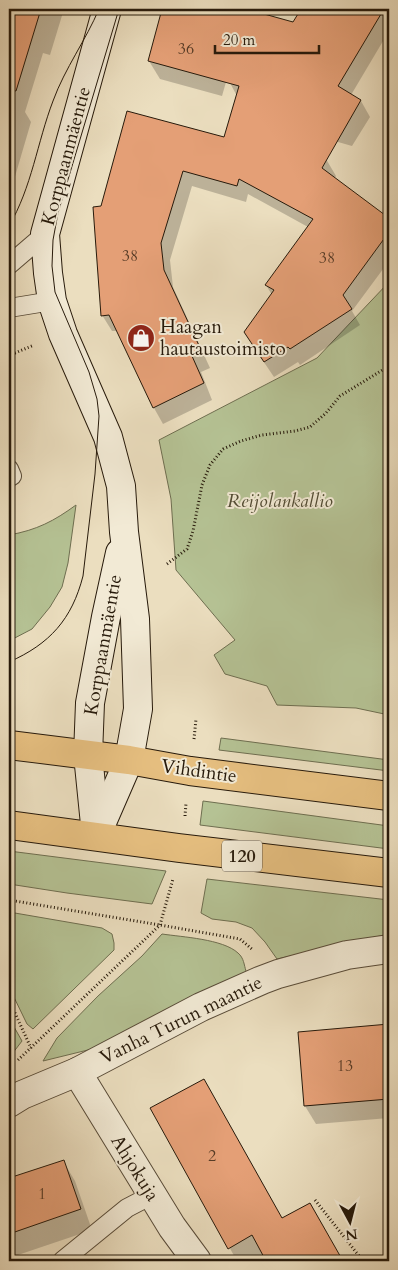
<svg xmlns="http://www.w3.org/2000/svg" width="398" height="1270" font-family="Cardo,serif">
<rect width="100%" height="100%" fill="#ebdebf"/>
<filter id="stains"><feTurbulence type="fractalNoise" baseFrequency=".004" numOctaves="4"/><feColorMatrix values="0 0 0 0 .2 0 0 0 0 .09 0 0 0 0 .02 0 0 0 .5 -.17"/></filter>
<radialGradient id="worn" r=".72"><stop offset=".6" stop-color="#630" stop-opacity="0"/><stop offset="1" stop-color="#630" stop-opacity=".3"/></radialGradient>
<g fill="#b5c294" stroke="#6e6e50">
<path d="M389 282V715L356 708 277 705 267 686 225 674 214 655 235 640 176 570 171 499 159 440 317 358Z"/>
<path d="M76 505 68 563 62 587 50 607 32 629 9 641V535C37 530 54 521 76 505Z"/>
<path d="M221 738 389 760V771L219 750Z"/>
<path d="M203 801 389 826V849L200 825Z"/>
<path d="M9 851 166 871 152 904 67 893 9 884Z"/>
<path d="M207 879 389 900V936H380L277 959 265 942 252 928 236 922 212 919 201 913Z"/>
<path d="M9 912 102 928 112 934 114 943V950L33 1029 27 1024 9 987Z"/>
<path d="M162 934C182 937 223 939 238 953 244 958 244 965 246 971L242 975 96 1048 43 1061 57 1038 98 996 142 956Z"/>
<path d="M9 1018 22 1041 9 1058Z"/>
</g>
<g fill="#0003">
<path d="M9 9H64L50 55 43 53 25 112 31 122 9 197V20L10 17 9 16Z"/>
<path d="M163 9H247L222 96 160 79 149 61Z"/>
<path d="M302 9H389V31L351 95 361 101 370 117 352 146 282 126 326 159 336 176 334 179 389 220V261L352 311 360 325 300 365 298 362 274 377 255 349 272 295 266 285 308 227 248 194 246 202 192 186 170 260 173 287 210 368 201 372 212 400 163 424 154 408 118 331H112L102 315V208L225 139 237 96 230 83 294 23Z"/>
<path d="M389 1026V1118L316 1124 305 1106 299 1033Z"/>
<path d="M152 1109 282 1220 309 1204 341 1261H268L264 1255 253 1261H237Z"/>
<path d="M63 1161 75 1181 92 1230 9 1258V1180Z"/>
</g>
<g fill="#e49f76" stroke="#271a0b">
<path d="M9 9H41L16 91 9 90Z"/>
<path d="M162 9H246L293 22 301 9H384L338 86 361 100 322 168 389 218V232L343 295 352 309 290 349 288 347 264 362 244 332 274 290 265 285 313 219 239 179 237 186 183 171 161 243 164 270 202 352 192 356 204 383 153 408 109 315 101 316 93 207 101 206 127 111 224 137 239 86 148 61Z"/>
<path d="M389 1024V1099L304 1106 298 1032Z"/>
<path d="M204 1079 282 1218 310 1203 343 1261H266L252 1235 228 1249 150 1108Z"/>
<path d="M64 1160 81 1209 9 1234V1178Z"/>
</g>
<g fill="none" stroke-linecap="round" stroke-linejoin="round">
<g stroke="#584b38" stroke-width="20">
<g id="lane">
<path d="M9 265 45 234"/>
<path d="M9 308 52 301"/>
<path d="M9 469 12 476"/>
<path d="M62 1261 127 1208 152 1195"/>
</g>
</g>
<g stroke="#584b38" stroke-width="30">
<g id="street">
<path d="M77 1072 172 1227 197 1261"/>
<path d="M9 1103 22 1095 77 1072 201 1007 262 980 278 974 347 955 389 949"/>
</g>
</g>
<g stroke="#271a0b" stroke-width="30">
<g id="secondary">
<path d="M96 834 88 755 90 703 106 617 120 553"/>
<path d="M96 836 129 760 138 709 135 619 124 532 121 486 108 437 63 334 52 301 48 273 45 234 107 9"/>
</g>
</g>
<g stroke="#271a0b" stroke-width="30">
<g id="primary">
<path d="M9 745 129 760 190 771 389 796"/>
<path d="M9 825 179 848 389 873"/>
</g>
</g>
<g stroke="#271a0b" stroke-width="3" stroke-dasharray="1 2.5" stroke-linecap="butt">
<path d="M9 349 15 353 34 345"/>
<path d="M9 356 15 353"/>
<path d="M167 564 187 549 193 531 202 485 210 465 223 449 241 441 262 435 295 431 310 427 326 413 340 396 389 366"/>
<path d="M194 739 196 719"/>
<path d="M185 816 186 803"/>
<path d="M9 900 160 925 240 939 253 950"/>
<path d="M9 1000 31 1048"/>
<path d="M18 1060 160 925 173 879"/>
<path d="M315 1200 363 1261"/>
</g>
<use href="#lane" stroke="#f2ead5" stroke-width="18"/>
<use href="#street" stroke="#f2ead5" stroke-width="28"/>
<use href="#secondary" stroke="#f2ead5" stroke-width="28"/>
<use href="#primary" stroke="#e6bf80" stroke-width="28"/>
<g stroke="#271a0b" stroke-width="1">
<path d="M9 226C32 187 37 143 53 101 65 68 86 40 99 9"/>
<path d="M9 662C50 644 72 619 83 576L95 474 99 416 97 399 89 372 55 292 52 266 53 240 58 213 119 9"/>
</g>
</g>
<defs>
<g id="shop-disc" transform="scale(1.4375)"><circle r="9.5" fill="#8f2418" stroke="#f2ead5"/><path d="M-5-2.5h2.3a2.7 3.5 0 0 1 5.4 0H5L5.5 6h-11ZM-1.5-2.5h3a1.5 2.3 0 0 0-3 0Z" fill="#fff"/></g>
</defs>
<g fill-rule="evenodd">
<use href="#shop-disc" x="141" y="338"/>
</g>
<g text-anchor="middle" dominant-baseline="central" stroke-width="4" stroke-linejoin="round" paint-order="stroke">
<g font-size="16" fill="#563b26">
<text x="186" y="49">36</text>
<text x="130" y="256">38</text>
<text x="327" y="258">38</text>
<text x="345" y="1066">13</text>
<text x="212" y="1156">2</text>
<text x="42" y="1194">1</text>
</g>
<rect fill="#f2ead5" stroke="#645848" stroke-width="1" x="222" y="840.5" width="40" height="31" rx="4"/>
<g font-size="18" font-weight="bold" fill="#271a0b">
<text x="242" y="856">120</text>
</g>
<g font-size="19" fill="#271a0b" stroke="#f2ead5">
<text transform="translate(66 156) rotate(-75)">Korppaanmäentie</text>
<text transform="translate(103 645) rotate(-80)">Korppaanmäentie</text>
<text transform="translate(199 771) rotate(8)">Vihdintie</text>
<text transform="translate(181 1020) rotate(-26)">Vanha Turun maantie</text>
<text transform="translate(135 1168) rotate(58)">Ahjokuja</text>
</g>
<g font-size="19" fill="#271a0b" stroke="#f2ead5" text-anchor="start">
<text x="160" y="327">Haagan<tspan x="160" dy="22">hautaustoimisto</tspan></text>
</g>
<g font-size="19" font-style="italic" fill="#524c34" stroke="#f2ead5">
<text x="280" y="501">Reijolankallio</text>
</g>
</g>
<rect width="398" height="1270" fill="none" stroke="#ebdebf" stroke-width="30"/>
<rect x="10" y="10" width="378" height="1250" fill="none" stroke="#271a0b" stroke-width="2.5"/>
<rect x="15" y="15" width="368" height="1240" fill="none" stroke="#271a0b"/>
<g transform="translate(350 1222) rotate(173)" stroke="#f2ead5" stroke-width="4" paint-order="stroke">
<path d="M0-4L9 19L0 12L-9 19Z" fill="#271a0b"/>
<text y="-8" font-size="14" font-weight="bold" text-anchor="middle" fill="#271a0b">N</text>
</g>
<path d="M215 45v8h104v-8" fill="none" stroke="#271a0b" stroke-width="2.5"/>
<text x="223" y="45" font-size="15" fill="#271a0b" stroke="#f2ead5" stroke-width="4" paint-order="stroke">20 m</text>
<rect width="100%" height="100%" filter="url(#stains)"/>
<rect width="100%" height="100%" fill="url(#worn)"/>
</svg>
